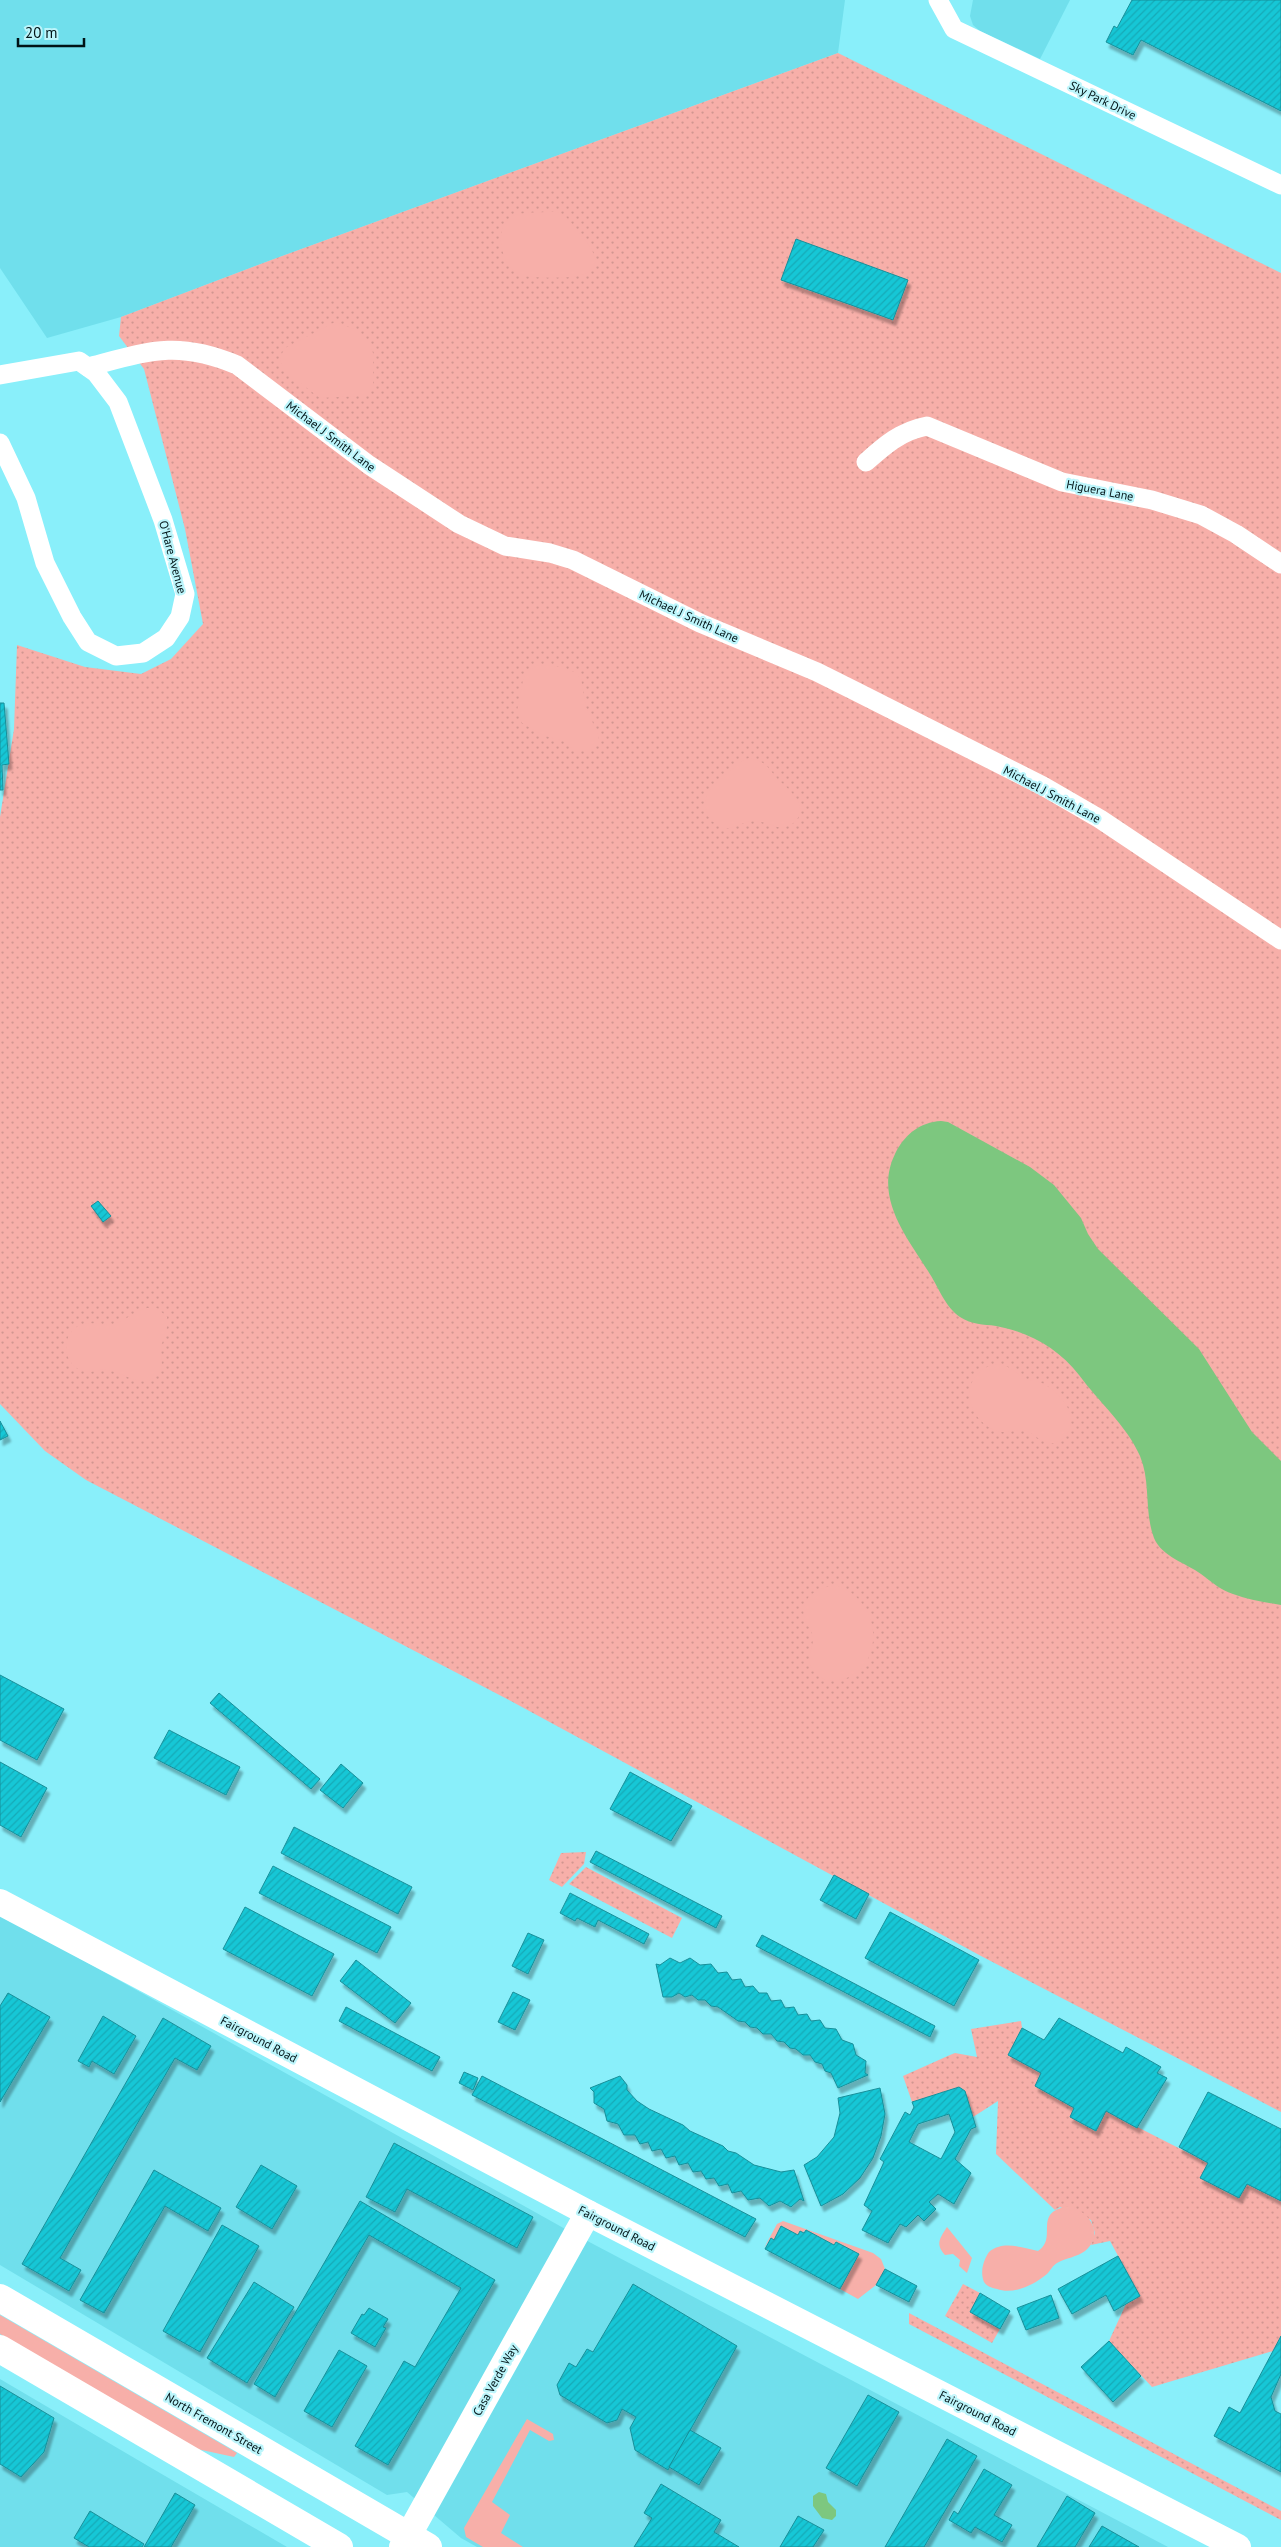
<svg xmlns="http://www.w3.org/2000/svg" width="1281" height="2547" font-family="'PT Sans',sans-serif">
<defs>
<pattern id="grass-dots" width="8" height="8" patternUnits="userSpaceOnUse" patternTransform="scale(1.25)"><rect width="8" height="8" fill="#f7afa9"/><path d="M2 2h.1M6 6h.1" fill="none" stroke="#d29691" stroke-width="1.8" stroke-linecap="round"/></pattern>
<pattern id="building-hatch" width="6" height="6" patternUnits="userSpaceOnUse" patternTransform="scale(1.25)"><rect width="6" height="6" fill="#19c7d6"/><path d="M-1 1l2-2M0 6l6-6M5 7l2-2" fill="none" stroke="#15aab7"/></pattern>
<filter id="shadow"><feDropShadow dx="3" dy="5.5" stdDeviation="1" flood-color="#0004"/></filter>
</defs>
<rect width="100%" height="100%" fill="#89effa"/>
<g fill="#70dfec">
<path d="M0 0H845L838 53 274 259 121 317 47 338 0 268Z"/>
<path d="M973 0H1070L1040 59 980 31 973 25 970 16Z"/>
<path d="M0 1914 576 2235 1168 2547H477L461 2538 407 2492 387 2495 0 2265Z"/>
<path d="M0 2379 148 2466 287 2547H0Z"/>
</g>
<g fill="url(#grass-dots)">
<path d="M838 53 1281 273V2112L981 1956 509 1700 86 1480 45 1451 0 1404V817L14 729 17 645 85 667 141 674 171 659 203 624 185 529 144 369 119 336 121 317 274 259Z"/>
<path d="M586 1852 584 1864 562 1887 549 1880 561 1853Z"/>
<path d="M586 1867 682 1918 672 1938 569 1884Z"/>
<path d="M1021 2021 1022 2028 1008 2055 1041 2073 1035 2086 1074 2108 1070 2117 1095 2131 1106 2111 1208 2163 1200 2178 1239 2198 1247 2184 1281 2201V2336L1273 2351 1152 2387 1109 2341 1126 2304 1140 2296 1110 2241 1091 2245 1095 2233 1091 2220 1060 2207 1055 2210 996 2154 998 2101 973 2117 965 2091 959 2087 912 2102 903 2076 950 2055 955 2053 977 2057 971 2029Z"/>
<path d="M963 2284 980 2293 970 2312 1000 2329 992 2343 945 2316Z"/>
<path d="M909 2313 1281 2511V2520L909 2324Z"/>
</g>
<g fill="#f7afa9">
<path d="M545 212C549 212 554 211 557 212 567 215 573 225 579 233 591 247 609 268 578 276 568 278 526 279 518 274 500 264 492 224 515 215 524 212 536 213 545 212Z"/>
<path d="M335 322 354 329 370 345 373 353V385L364 394 358 396 320 398 288 374 281 363 280 357 285 348Z"/>
<path d="M537 665 563 667 576 673 581 679 586 707 599 737 594 749 589 751H576L563 741 542 735 522 723 517 711 523 680 526 672Z"/>
<path d="M749 758C770 762 768 771 782 783 793 793 811 810 792 824 778 833 768 821 755 821 745 821 734 828 725 829L710 820C698 796 710 788 727 774 735 767 739 761 749 758Z"/>
<path d="M147 1308H157L167 1317V1327L161 1347 162 1370C145 1394 126 1372 106 1370 98 1369 91 1374 83 1371 65 1366 60 1340 75 1328 89 1318 102 1328 116 1323 128 1319 135 1311 147 1308Z"/>
<path d="M994 1364C1009 1365 1012 1370 1024 1378 1030 1381 1037 1381 1042 1383 1060 1392 1081 1416 1066 1435 1062 1440 1057 1444 1050 1443 1040 1442 1036 1435 1027 1431 1016 1427 1006 1437 990 1428 963 1411 961 1375 994 1364Z"/>
<path d="M835 1585C867 1594 883 1632 867 1661 856 1680 823 1691 811 1667 806 1656 814 1647 813 1637 812 1631 807 1625 805 1619 798 1598 817 1588 835 1585Z"/>
<path d="M1069 2206C1090 2212 1105 2234 1085 2251 1077 2257 1066 2258 1057 2263 1052 2266 1051 2270 1047 2274 1034 2285 1013 2295 997 2289 993 2288 987 2287 984 2282 980 2272 983 2261 989 2252 1003 2240 1023 2248 1038 2251 1059 2238 1031 2212 1069 2206Z"/>
<path d="M783 2221 873 2253 881 2259 885 2269 876 2285 858 2299 840 2289 859 2254 836 2242 834 2245 806 2230 798 2235 781 2226 774 2240 771 2238 764 2248 777 2224Z"/>
<path d="M947 2227 972 2258 967 2273 959 2266 960 2260 953 2254 945 2255C935 2244 940 2238 947 2227Z"/>
<path d="M0 2315 237 2453 234 2457 197 2449 0 2334Z"/>
<path d="M527 2419 553 2434 554 2440 549 2441 530 2430 492 2502 510 2515 501 2533 523 2547H483L466 2537 464 2528Z"/>
</g>
<g fill="#7dc77f">
<path d="M941 1121 948 1122 1030 1167 1054 1185 1081 1218 1088 1234 1098 1249 1199 1349 1252 1432 1281 1461V1605C1265 1602 1249 1600 1233 1594 1220 1590 1212 1582 1201 1574 1186 1563 1162 1557 1154 1538 1144 1512 1151 1482 1140 1456 1127 1426 1098 1401 1079 1375 1059 1349 1029 1332 996 1326 983 1324 972 1325 960 1317 945 1307 938 1286 928 1271 906 1236 874 1197 895 1154 904 1135 920 1122 941 1121Z"/>
<path d="M819 2492 826 2494 828 2502 836 2510V2516L832 2520 822 2518 813 2506V2496Z"/>
</g>
<g fill="url(#building-hatch)" stroke="#198f99" fill-rule="evenodd" filter="url(#shadow)">
<path d="M1132 0H1281V111L1141 40 1133 55 1106 42 1114 26 1117 28Z"/>
<path d="M796 239 908 280 893 320 781 280Z"/>
<path d="M0 703H4L9 764 2 765 3 790H0Z"/>
<path d="M98 1201 111 1216 103 1222 91 1206Z"/>
<path d="M0 1421 8 1436 0 1440Z"/>
<path d="M0 1675 64 1709 37 1760 0 1740Z"/>
<path d="M219 1693 320 1779 311 1789 210 1703Z"/>
<path d="M169 1730 240 1767 226 1795 154 1758Z"/>
<path d="M0 1762 47 1788 21 1837 0 1825Z"/>
<path d="M341 1764 363 1783 343 1808 320 1790Z"/>
<path d="M630 1772 692 1806 671 1841 610 1809Z"/>
<path d="M294 1827 412 1887 398 1914 281 1853Z"/>
<path d="M596 1851 722 1916 716 1928 590 1862Z"/>
<path d="M273 1866 391 1927 377 1953 259 1893Z"/>
<path d="M834 1875 869 1894 856 1919 820 1900Z"/>
<path d="M570 1893 649 1934 644 1944 598 1920 595 1927 577 1918 575 1921 560 1913Z"/>
<path d="M245 1907 334 1954 312 1996 223 1949Z"/>
<path d="M890 1912 979 1960 954 2006 865 1958Z"/>
<path d="M528 1933 544 1940 528 1974 512 1966Z"/>
<path d="M762 1935 935 2026 930 2037 756 1946Z"/>
<path d="M670 1958 680 1963 690 1958 700 1965 711 1964 718 1973 727 1972 732 1980 741 1979 745 1987 753 1986 759 1993H767L771 2001 781 2000 785 2008 794 2007 798 2015 807 2014 811 2021 820 2020 825 2028 836 2029 842 2040 853 2044 856 2055 866 2061 865 2073 868 2075 838 2088 831 2073 825 2071 822 2064 815 2062 810 2055H803L796 2049 790 2048 784 2042 777 2041 771 2034H763L757 2028 750 2027 745 2022 738 2021 718 2007 711 2006 705 2000H698L692 1995 685 1997 679 1993 672 1997H663L656 1964 660 1965Z"/>
<path d="M356 1960 411 2003 395 2023 340 1981Z"/>
<path d="M513 1992 530 2000 515 2030 498 2022Z"/>
<path d="M8 1993 50 2017 0 2102V2006Z"/>
<path d="M346 2007 440 2057 432 2071 339 2021Z"/>
<path d="M103 2016 136 2036 114 2074 92 2061 89 2067 78 2061Z"/>
<path d="M163 2018 211 2046 197 2070 175 2058 60 2258 81 2270 69 2291 22 2264Z"/>
<path d="M1059 2018 1123 2053 1126 2047 1161 2067 1157 2073 1167 2078 1137 2128 1106 2111 1096 2131 1070 2117 1074 2108 1035 2086 1041 2073 1008 2055 1022 2028 1044 2040Z"/>
<path d="M464 2072 478 2078 473 2090 459 2083Z"/>
<path d="M482 2076 756 2219 745 2237 472 2095Z"/>
<path d="M620 2076 627 2085V2090L637 2101 649 2109 683 2125 690 2131 723 2146 728 2151 736 2153 754 2165 781 2172 794 2170 804 2201 800 2199 791 2207 780 2201 769 2206 760 2198 748 2200 741 2191 732 2193 728 2184 719 2186 714 2178 706 2179 701 2171 693 2172 688 2163 679 2165 675 2156 666 2158 661 2149 652 2151 648 2142 640 2144 635 2135H624L618 2124 607 2121 604 2109 594 2103V2092L590 2088Z"/>
<path d="M959 2087 965 2091 976 2127 971 2129 955 2159 971 2173 954 2204 938 2194 929 2202 936 2209 924 2221 918 2215 906 2227 900 2224 888 2243 862 2230 872 2211 864 2205 884 2162 880 2159 905 2112 910 2115 914 2107 912 2102ZM949 2114 955 2132 941 2159 909 2142 918 2124Z"/>
<path d="M880 2088 885 2114 881 2136 873 2158 860 2178 843 2194 821 2206 804 2165 817 2157 834 2137 840 2113 838 2098Z"/>
<path d="M1208 2092 1281 2129V2201L1247 2184 1239 2198 1200 2178 1208 2163 1179 2147Z"/>
<path d="M394 2143 533 2217 517 2248 407 2189 395 2212 366 2197Z"/>
<path d="M261 2165 297 2186 272 2229 236 2207Z"/>
<path d="M154 2170 221 2208 208 2231 165 2206 104 2313 80 2300Z"/>
<path d="M360 2201 495 2280 388 2465 355 2446 404 2361 415 2367 461 2288 369 2235 275 2397 254 2384Z"/>
<path d="M222 2225 259 2246 200 2352 163 2331Z"/>
<path d="M781 2226 798 2235 800 2231 804 2233 806 2230 834 2245 836 2242 859 2254 840 2289 765 2249 771 2238 774 2240Z"/>
<path d="M1118 2256 1140 2296 1114 2311 1106 2295 1072 2314 1058 2289Z"/>
<path d="M885 2269 917 2286 909 2302 876 2285Z"/>
<path d="M254 2282 294 2307 247 2383 207 2358Z"/>
<path d="M633 2284 737 2346 668 2470 635 2450 630 2428 636 2417 622 2409 617 2420 607 2423 560 2395 557 2385 569 2363 576 2367 587 2349 593 2352Z"/>
<path d="M980 2293 1010 2311 1000 2329 970 2312Z"/>
<path d="M1051 2295 1059 2318 1026 2330 1017 2308Z"/>
<path d="M369 2308 388 2319 383 2327 386 2328 375 2347 351 2333 362 2314 364 2315Z"/>
<path d="M1281 2336V2374L1271 2397 1275 2411 1281 2414V2472L1214 2436 1229 2407 1240 2413Z"/>
<path d="M1109 2341 1141 2376 1113 2402 1081 2367Z"/>
<path d="M339 2350 367 2366 332 2427 304 2411Z"/>
<path d="M0 2386 54 2418 44 2452 21 2477 0 2464Z"/>
<path d="M868 2395 899 2412 857 2486 826 2468Z"/>
<path d="M690 2430 721 2448 699 2485 669 2467Z"/>
<path d="M947 2439 977 2456 924 2547H885Z"/>
<path d="M984 2469 1012 2485 994 2515 1012 2525 1002 2542 975 2527 971 2533 949 2520 954 2511 958 2514Z"/>
<path d="M661 2484 721 2520 714 2532 739 2547H634L652 2518 644 2513Z"/>
<path d="M175 2493 195 2505 171 2547H144Z"/>
<path d="M1067 2496 1095 2513 1075 2547H1037Z"/>
<path d="M90 2511 144 2544 142 2547H89L74 2538Z"/>
<path d="M798 2516 824 2530 813 2547H780Z"/>
<path d="M1102 2526 1139 2547H1089Z"/>
</g>
<g fill="none" stroke-linecap="round" stroke-linejoin="round">
<g stroke="#fff" stroke-width="19">
<path d="M938 0 954 29 1281 185"/>
<path d="M88 367C149 351 177 340 237 365L369 465 459 524 505 546 550 553 573 560 700 623 817 672 857 692 1043 786 1100 819 1281 940"/>
<path d="M0 375 79 361 96 373 118 402 163 520 185 594 180 617 166 638 143 653 116 656 88 642 72 617 45 563 26 498 0 443"/>
<path d="M866 462C885 445 901 431 927 426L1062 482 1152 500 1201 515 1236 534 1281 564"/>
</g>
<g stroke="#fff" stroke-width="26">
<path d="M0 1902 588 2213 1238 2547"/>
<path d="M402 2547 588 2213"/>
</g>
<g stroke="#fff" stroke-width="28">
<path d="M0 2298 428 2547"/>
<path d="M0 2349 339 2547"/>
</g>
</g>
<g text-anchor="middle" dominant-baseline="central" stroke-width="4.5" stroke-linejoin="round" paint-order="stroke">
<g font-size="12" fill="#001316" stroke="#bcf5fb">
<text transform="translate(1103 100) rotate(26)">Sky Park Drive</text>
<text transform="translate(331 436) rotate(37)">Michael J Smith Lane</text>
<text transform="translate(1100 490) rotate(11)">Higuera Lane</text>
<text transform="translate(173 557) rotate(75)">O'Hare Avenue</text>
<text transform="translate(689 616) rotate(25)">Michael J Smith Lane</text>
<text transform="translate(1052 794) rotate(28)">Michael J Smith Lane</text>
<text transform="translate(259 2039) rotate(28)">Fairground Road</text>
<text transform="translate(617 2228) rotate(27)">Fairground Road</text>
<text transform="translate(495 2380) rotate(-61)">Casa Verde Way</text>
<text transform="translate(978 2413) rotate(27)">Fairground Road</text>
<text transform="translate(214 2423) rotate(30)">North Fremont Street</text>
</g>
</g>
<path d="M18 38v8h66v-8" fill="none" stroke="#001316" stroke-width="2.5"/>
<text x="25" y="38" font-size="15" fill="#001316" stroke="#bcf5fb" stroke-width="4" paint-order="stroke">20 m</text>
</svg>
